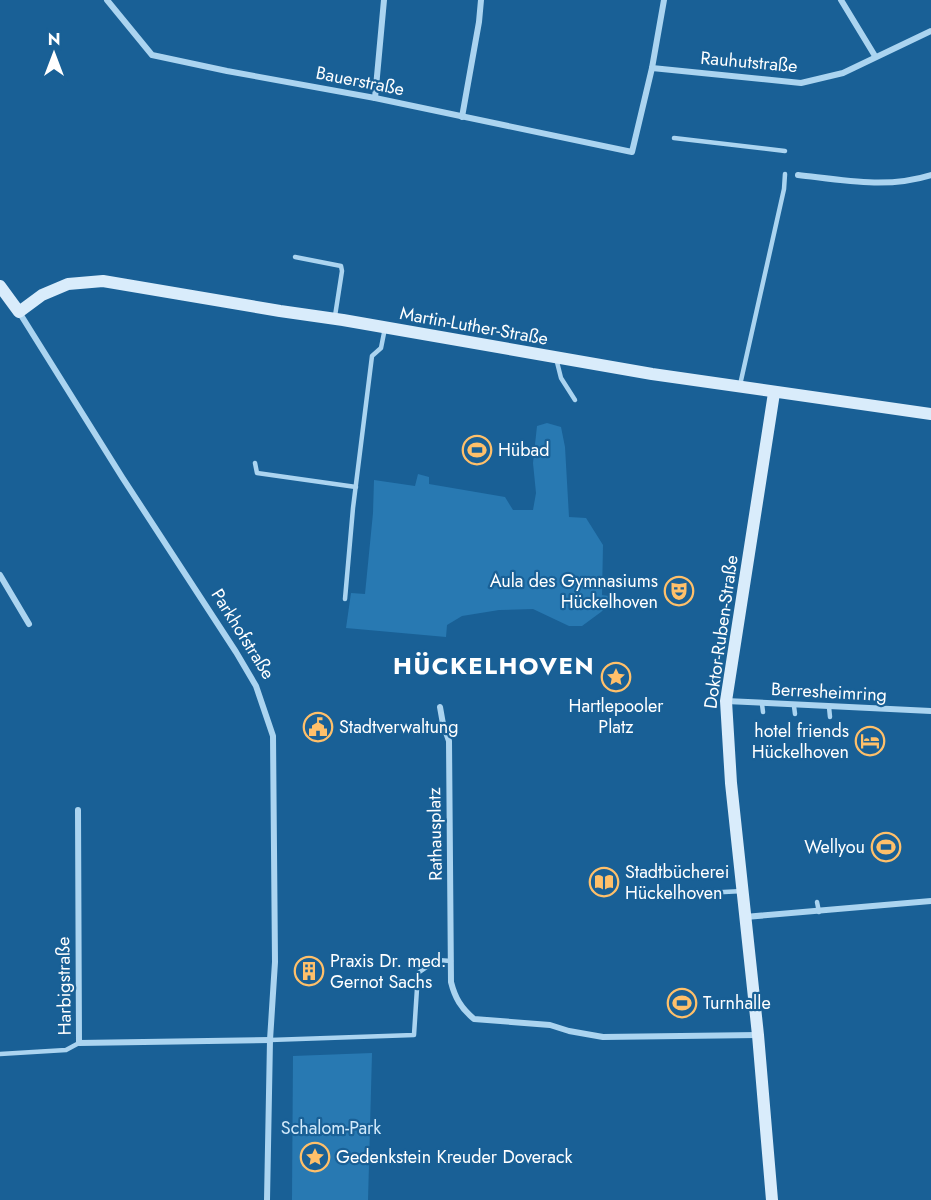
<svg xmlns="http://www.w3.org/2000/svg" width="931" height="1200" font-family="Jost,sans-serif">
<rect width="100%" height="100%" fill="#196096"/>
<g fill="#2879b2">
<path d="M547 423 561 427 565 447 569 517 586 518 603 545 602 595 616 597 601 612 582 626H569L533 609 499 610 462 616 447 625 446 637 346 628 351 593 365 594 373 513 374 480 415 486 418 474 429 477V484L505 497 513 510H533L536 493 533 463 537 426Z"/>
<path d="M372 1053 368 1200H292L293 1056Z"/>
</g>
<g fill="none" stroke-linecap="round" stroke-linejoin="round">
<g stroke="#abd4f0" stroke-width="4.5">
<path d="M674 138 785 151"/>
<path d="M295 257 341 266 342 271 335 316"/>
<path d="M556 358 561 378 575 400"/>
<path d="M740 385 784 189 785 174"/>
<path d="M255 463 257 473 356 487"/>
<path d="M345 599 353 508 372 356 381 348 385 328"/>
<path d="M762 704 763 712"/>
<path d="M794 706 795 714"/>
<path d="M829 707 830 717"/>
<path d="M705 893 743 891"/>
<path d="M817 902 819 912"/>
<path d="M270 1040 414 1035 418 973 437 960 451 961"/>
<path d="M0 1054 66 1050 79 1043"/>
</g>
<g stroke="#abd4f0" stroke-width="6">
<path d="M107 0 152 55 227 71 375 98 632 152 652 68 664 0"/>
<path d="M841 0 875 56"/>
<path d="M652 68 801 83 843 73 931 31"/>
<path d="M375 98 384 0"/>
<path d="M462 117 479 22 481 0"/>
<path d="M798 175C842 180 887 189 931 175"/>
<path d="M19 312 122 477 236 652 256 686 273 736 275 962 270 1040 267 1200"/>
<path d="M0 575 29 624"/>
<path d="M726 701 931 711"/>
<path d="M440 707 443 724 449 741 451 982C455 998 461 1008 474 1019L550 1025 569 1031 603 1037 758 1035"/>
<path d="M78 810 79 1043 270 1040"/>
<path d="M745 917 931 901"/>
</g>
<g stroke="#d9ecfb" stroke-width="12">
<path d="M0 286 19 312 42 295 68 284 103 281 280 311 343 320 652 374 931 414"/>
<path d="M772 1200 758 1035 731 783 726 701 774 393"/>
</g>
</g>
<defs>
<g id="stadium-ring" transform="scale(1.5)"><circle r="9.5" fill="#196096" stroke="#ffc06a" stroke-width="1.5"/><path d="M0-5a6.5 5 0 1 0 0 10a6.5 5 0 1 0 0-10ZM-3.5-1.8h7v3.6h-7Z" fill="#ffc06a"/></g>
<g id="theatre-ring" transform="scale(1.5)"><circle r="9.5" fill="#196096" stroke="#ffc06a" stroke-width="1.5"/><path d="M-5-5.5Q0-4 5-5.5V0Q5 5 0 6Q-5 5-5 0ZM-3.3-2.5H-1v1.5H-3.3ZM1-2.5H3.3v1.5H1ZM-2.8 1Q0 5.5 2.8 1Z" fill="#ffc06a"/></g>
<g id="sight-ring" transform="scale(1.5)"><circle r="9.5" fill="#196096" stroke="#ffc06a" stroke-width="1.5"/><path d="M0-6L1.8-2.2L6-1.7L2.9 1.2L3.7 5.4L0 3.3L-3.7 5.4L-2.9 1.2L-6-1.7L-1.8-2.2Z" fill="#ffc06a"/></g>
<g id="civic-ring" transform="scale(1.5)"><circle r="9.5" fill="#196096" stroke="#ffc06a" stroke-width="1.5"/><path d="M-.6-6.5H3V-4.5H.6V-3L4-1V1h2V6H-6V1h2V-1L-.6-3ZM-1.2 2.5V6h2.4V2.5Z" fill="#ffc06a"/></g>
<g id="hotel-ring" transform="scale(1.5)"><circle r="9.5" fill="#196096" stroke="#ffc06a" stroke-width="1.5"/><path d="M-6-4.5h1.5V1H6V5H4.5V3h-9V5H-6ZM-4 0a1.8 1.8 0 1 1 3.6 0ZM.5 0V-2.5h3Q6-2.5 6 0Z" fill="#ffc06a"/></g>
<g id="library-ring" transform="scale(1.5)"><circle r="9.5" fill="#196096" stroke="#ffc06a" stroke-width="1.5"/><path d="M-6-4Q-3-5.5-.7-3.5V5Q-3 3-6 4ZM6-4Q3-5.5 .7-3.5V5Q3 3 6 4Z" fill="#ffc06a"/></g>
<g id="building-ring" transform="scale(1.5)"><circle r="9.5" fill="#196096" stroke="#ffc06a" stroke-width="1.5"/><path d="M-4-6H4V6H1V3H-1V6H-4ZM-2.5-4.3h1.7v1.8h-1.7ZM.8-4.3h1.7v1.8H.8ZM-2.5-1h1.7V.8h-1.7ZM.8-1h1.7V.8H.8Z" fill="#ffc06a"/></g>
</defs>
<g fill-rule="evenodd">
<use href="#stadium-ring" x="477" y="450"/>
<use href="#theatre-ring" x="679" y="591"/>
<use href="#sight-ring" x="616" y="677"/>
<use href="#civic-ring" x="318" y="727"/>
<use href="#hotel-ring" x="870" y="741"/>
<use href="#stadium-ring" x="886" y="847"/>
<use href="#library-ring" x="604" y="882"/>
<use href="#building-ring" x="309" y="971"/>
<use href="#stadium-ring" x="682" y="1003"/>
<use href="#sight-ring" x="315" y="1157"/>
</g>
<g text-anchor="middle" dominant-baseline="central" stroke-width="4.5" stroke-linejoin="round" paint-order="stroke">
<g font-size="18" fill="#fff" stroke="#196096">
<text transform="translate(749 62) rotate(5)">Rauhutstraße</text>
<text transform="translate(360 81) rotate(11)">Bauerstraße</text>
<text transform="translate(474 326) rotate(10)">Martin-Luther-Straße</text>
<text transform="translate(721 632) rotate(-82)">Doktor-Ruben-Straße</text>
<text transform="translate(243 634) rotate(58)">Parkhofstraße</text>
<text transform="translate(829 692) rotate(3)">Berresheimring</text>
<text transform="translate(435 834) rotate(-91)">Rathausplatz</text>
<text transform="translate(64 986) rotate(-91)">Harbigstraße</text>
</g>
<g font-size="18" fill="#fff" stroke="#196096" text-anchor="start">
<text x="498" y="450">Hübad</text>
<text x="658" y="581" text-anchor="end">Aula des Gymnasiums<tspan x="658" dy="21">Hückelhoven</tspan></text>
<text x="616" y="706" text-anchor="middle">Hartlepooler<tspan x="616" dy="21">Platz</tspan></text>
<text x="339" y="727">Stadtverwaltung</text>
<text x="849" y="731" text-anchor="end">hotel friends<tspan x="849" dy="21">Hückelhoven</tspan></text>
<text x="865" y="847" text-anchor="end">Wellyou</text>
<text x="625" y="872">Stadtbücherei<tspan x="625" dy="21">Hückelhoven</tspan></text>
<text x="330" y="961">Praxis Dr. med.<tspan x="330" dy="21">Gernot Sachs</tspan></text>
<text x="703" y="1003">Turnhalle</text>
<text x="336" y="1157">Gedenkstein Kreuder Doverack</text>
</g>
<g font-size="18" fill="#d2eafb" stroke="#196096">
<text x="331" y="1128">Schalom-Park</text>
</g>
<g font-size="24" font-weight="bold" letter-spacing="1.5" fill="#fff" stroke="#196096">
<text x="494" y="665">HÜCKELHOVEN</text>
</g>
</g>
<g transform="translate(54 54)" stroke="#196096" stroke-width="4.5" paint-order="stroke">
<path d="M0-4.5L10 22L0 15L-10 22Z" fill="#ffffff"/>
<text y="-9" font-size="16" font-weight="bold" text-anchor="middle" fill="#ffffff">N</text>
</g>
</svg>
